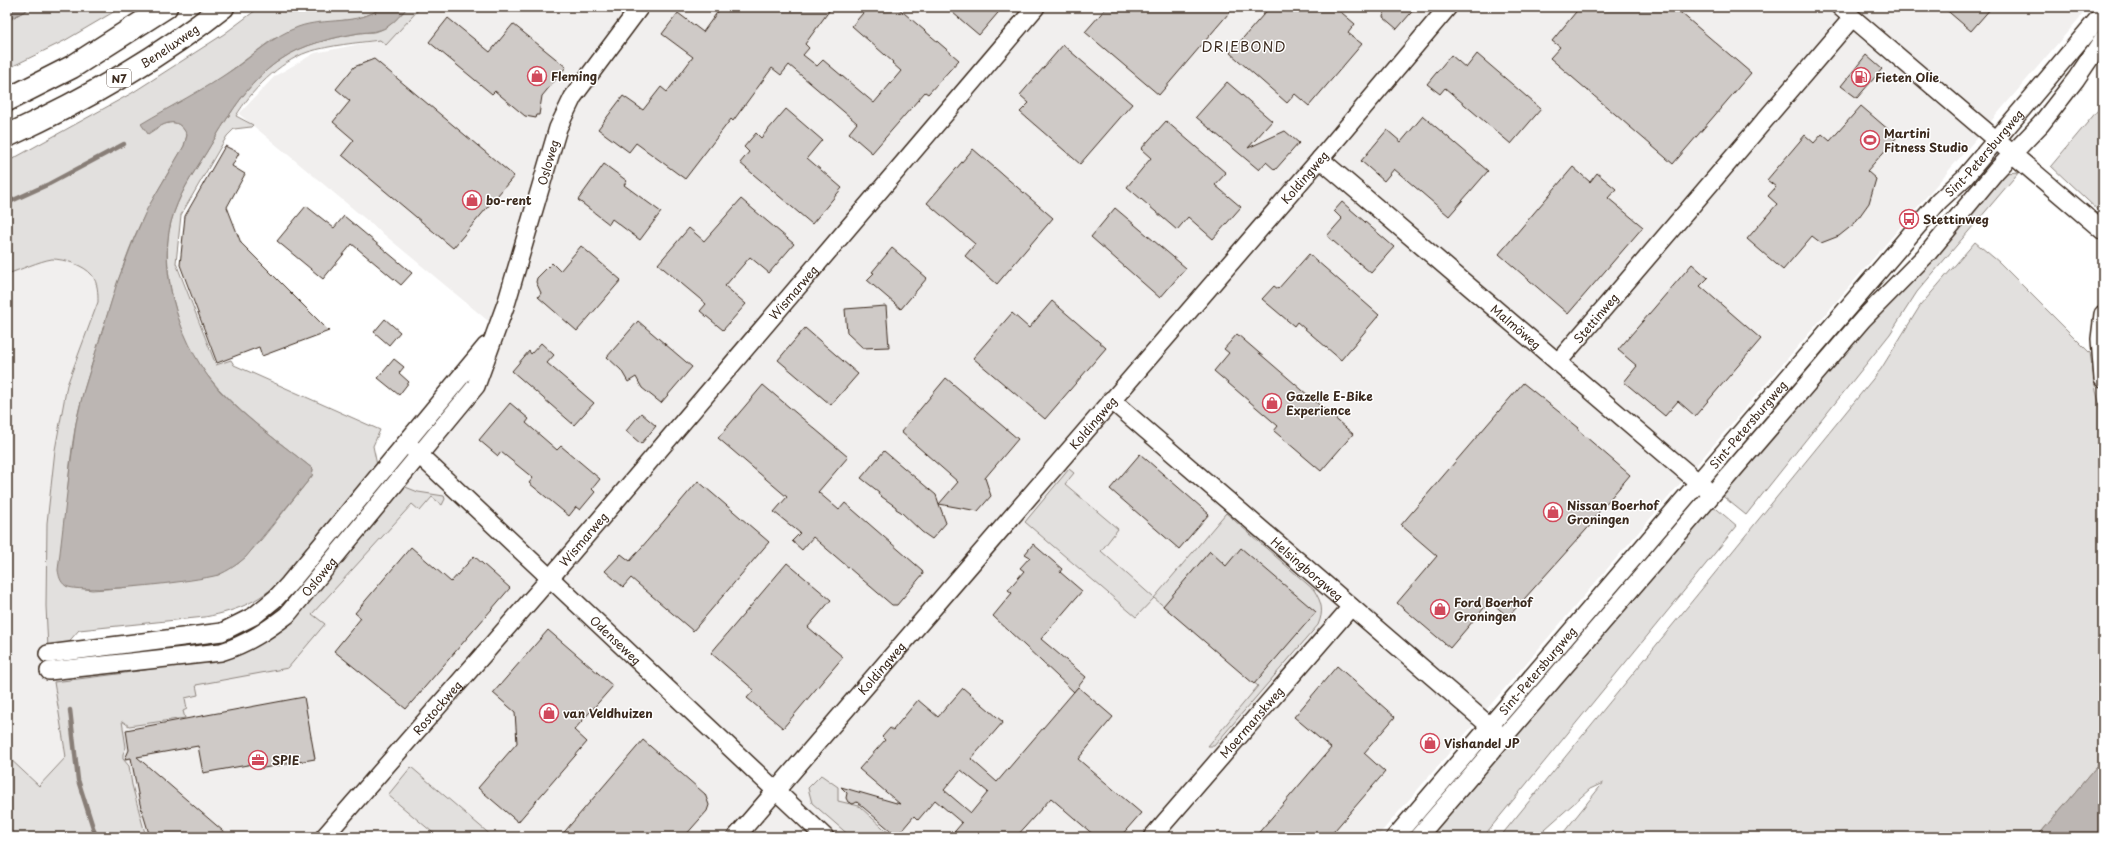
<svg xmlns="http://www.w3.org/2000/svg" width="2110" height="844" font-family="'Playpen Sans',sans-serif">
<rect width="100%" height="100%" fill="#fff"/>
<filter id="ink" filterUnits="userSpaceOnUse"><feTurbulence type="fractalNoise" baseFrequency=".025" numOctaves="2"/><feDisplacementMap in="SourceGraphic" scale="8" xChannelSelector="R" yChannelSelector="G"/><feConvolveMatrix kernelMatrix="1 2 1 2 8 2 1 2 1" color-interpolation-filters="sRGB"/></filter>
<g filter="url(#ink)">
<path fill="#f1efee" d="M416 7H2089L1377 837H7V232L104 268 58 545 74 655 256 618 467 378 493 325 239 114 275 76 315 53 385 39Z"/>
<g fill="#e2e0de" stroke="#8e857e">
<path d="M32 7H122L64 41 7 69V21Z"/>
<path d="M260 7H382L373 13 356 19 338 21 273 39 148 133C163 124 177 114 187 135L184 146C172 167 159 187 148 209 129 243 118 282 106 319 96 353 83 388 76 423 66 477 65 531 66 586L92 590 120 588 218 575 239 563 261 540 312 476 313 469C277 440 236 412 207 375 178 339 159 267 171 222 178 196 192 175 206 153 226 120 247 82 280 60 303 44 332 38 359 33 365 32 372 33 378 31 391 27 399 16 408 7H421L386 45 380 40C356 43 331 45 308 52 279 62 251 91 236 116L253 125 251 127 234 129 227 136 181 215 176 263 216 365 231 360 234 365 380 430 373 446 377 465 288 574C262 600 241 610 205 617L79 630 65 646 48 649 46 606 47 523 55 450 67 385 98 302C98 293 98 283 92 275 84 265 64 259 52 259 39 261 20 270 7 274V162L132 93 224 34Z"/>
<path d="M2103 104V215L2051 166Z"/>
<path d="M2019 172 1917 292 1890 334 1746 515 1720 494 2003 173Z"/>
<path d="M1975 242 1999 262 2090 353 2096 391 2103 417V759L2037 837H1560L1603 783 1590 789 1536 837H1500L1881 369 1920 306Z"/>
<path d="M1069 469 1074 473 1065 484 1118 529 1101 551 1154 598 1226 513 1314 590C1322 603 1324 611 1318 625L1214 746H1208L1258 686 1154 598 1136 617 1025 522Z"/>
<path d="M403 486 418 492 444 496 445 499 442 505 432 497 420 511 412 504 312 614 325 624 288 668 196 685 198 695 185 698 187 709 183 711 185 718 129 726 122 721 126 747 123 754V759L129 766 132 785 146 837H7V756L39 786 66 757 54 682 118 674 216 659 246 648Z"/>
<path d="M1711 504 1737 526 1483 837H1425Z"/>
<path d="M411 767 493 837H438L388 795Z"/>
<path d="M821 775 838 787V801L859 806 893 837H851L812 803 808 788Z"/>
</g>
<g fill="#bcb6b3" stroke="#887e77">
<path d="M7 7H32L7 21Z"/>
<path d="M382 7H408C401 14 395 22 387 27 378 32 369 32 359 33 332 38 303 44 280 60 247 82 226 120 206 153 192 175 178 196 171 222 157 276 183 350 219 390 246 419 282 444 313 469L312 476 246 557C238 564 228 571 218 575 198 581 81 595 66 586 60 582 59 576 58 570L70 467 76 423 83 393 117 283 133 241 147 209 184 146 187 135C177 114 163 124 148 134L141 124C171 106 203 90 232 70 254 55 273 36 298 27 325 17 358 26 382 7Z"/>
<path d="M2103 759V837H2037Z"/>
</g>
<g fill="none" stroke-linecap="round" stroke-linejoin="round">
<g stroke="#887e77" stroke-width="4.5">
<path d="M7 203 49 184 124 144"/>
<path d="M70 710 78 780 96 837"/>
</g>
</g>
<g fill="#cfcac7" stroke="#3b2a1e" fill-rule="evenodd">
<path d="M721 7H832L805 44 809 48 803 55 817 66 823 60 874 103 901 71 892 63 893 62 852 26 868 7H897L959 60 928 94 925 92 872 153 849 133 857 123 789 65 781 75 772 68 733 121 731 119 685 179 636 143 629 152 598 129 623 96 643 110 661 87 667 92 693 57 662 34 678 13 703 32Z"/>
<path d="M946 7H1003L979 35Z"/>
<path d="M1107 7H1234L1159 95 1085 32Z"/>
<path d="M1270 7H1335L1355 24 1348 33 1362 44 1309 106 1295 94 1287 103 1230 53Z"/>
<path d="M1386 7H1416L1397 29 1383 17Z"/>
<path d="M1580 7H1674L1751 73 1673 164 1550 58 1560 47 1552 41Z"/>
<path d="M1943 7H1992L1971 31Z"/>
<path d="M448 18 490 52 513 24 566 67 542 96 539 115H537L536 118 525 116 495 91 492 94 429 42Z"/>
<path d="M1063 45 1132 104 1080 164 1020 112 1029 103 1020 95Z"/>
<path d="M1477 54 1541 109 1511 144 1445 88 1440 94 1427 84 1451 55 1466 68Z"/>
<path d="M1866 55 1882 69 1857 98 1841 86Z"/>
<path d="M374 59 514 176 453 248 342 155 354 140 333 122 350 101 336 89 354 67Z"/>
<path d="M1227 82 1272 121 1248 148 1285 131 1299 143 1275 170 1266 162 1259 170 1196 117Z"/>
<path d="M1861 106 1897 137 1867 171 1876 179 1869 203 1854 224 1839 236 1821 243 1812 236 1783 270 1747 239 1777 204 1768 196 1776 187 1767 180 1805 135 1814 143 1822 134 1830 141Z"/>
<path d="M786 109 822 140 807 158 842 188 812 224 740 163 749 152 744 147 756 133 761 138Z"/>
<path d="M1423 116 1488 171 1449 216 1394 169 1384 181 1361 161 1387 130 1401 142Z"/>
<path d="M1166 121 1226 173 1215 185 1241 207 1213 239 1188 217 1177 230 1127 187 1151 158 1141 149Z"/>
<path d="M225 146 239 153 232 166 245 174 227 207 241 243 329 331 262 356 259 347 217 363 180 265 185 216Z"/>
<path d="M973 149 1053 218 997 284 965 256 975 244 927 203Z"/>
<path d="M604 164 627 181 624 185 661 212 640 240 612 219 609 224 578 200Z"/>
<path d="M1573 167 1590 182 1597 173 1616 189 1608 198 1643 227 1568 314 1499 254Z"/>
<path d="M741 199 794 244 769 273 750 257 725 286 746 304 723 330 700 311 706 304 658 264 689 228 704 241Z"/>
<path d="M1342 202 1394 247 1371 273 1327 236 1342 219 1334 211Z"/>
<path d="M306 206 334 228 344 216 412 273 401 285 352 244 323 279 277 241Z"/>
<path d="M1115 208 1186 268 1160 298 1091 237Z"/>
<path d="M581 246 621 280 577 331 538 297 541 293 536 282 537 278 552 263 560 271Z"/>
<path d="M892 248 927 278 901 309 867 280 874 273 872 272Z"/>
<path d="M1309 254 1379 315 1341 360 1297 322 1294 326 1262 299 1274 286 1278 289Z"/>
<path d="M1692 264 1708 278 1700 286 1761 339 1695 416 1678 401 1665 416 1624 382 1637 366 1618 350Z"/>
<path d="M1052 301 1106 348 1045 419 973 358 1012 313 1029 328Z"/>
<path d="M886 306 889 347 863 348 847 333 845 309Z"/>
<path d="M385 319 400 332 389 345 374 332Z"/>
<path d="M638 321 692 367 661 403 642 388 636 377 628 382 621 370 607 357Z"/>
<path d="M805 328 858 374 831 405 778 360Z"/>
<path d="M1237 334 1353 434 1321 471 1274 431 1278 426 1214 371 1229 353 1224 349Z"/>
<path d="M541 343 554 355 547 363 594 403 574 425 512 371 529 351 531 354Z"/>
<path d="M394 359 404 367 399 373 409 382 399 395 378 378Z"/>
<path d="M946 378 1018 439 985 478 991 496 978 511 939 504 946 523 932 539 922 532 901 512 896 509V507L878 494 879 492 861 478 884 451 936 495 939 504 958 482 901 432Z"/>
<path d="M1523 383 1579 428 1578 430 1630 475 1593 519 1595 520 1508 617 1490 601 1450 648 1397 603 1437 556 1401 525Z"/>
<path d="M763 385 848 457 818 492 839 510 845 503 922 570 923 574 897 605H892L813 537 802 550 792 541 800 533 774 512 787 497 718 438Z"/>
<path d="M510 403 529 419 526 423 557 450 561 446 600 479 592 489 595 492 580 510 576 507 569 516 529 483 533 478 501 452 498 456 479 440Z"/>
<path d="M641 413 656 426 641 444 626 431Z"/>
<path d="M1140 454 1209 514 1179 549 1110 489Z"/>
<path d="M698 481 769 542 693 631 631 578 623 587 605 571 621 554 630 561Z"/>
<path d="M1033 544 1062 569 1060 572 1082 591 1041 639 1086 677 1074 692 993 616 1012 593 1008 590 1024 571 1020 568 1030 557 1025 554Z"/>
<path d="M411 547 451 582 474 556 510 588 406 709 334 651 361 618 355 613Z"/>
<path d="M1241 548 1316 612 1254 684 1163 606 1210 551 1226 566Z"/>
<path d="M787 563 831 600 808 627 843 657 783 728 747 698 754 690 711 653Z"/>
<path d="M548 630 613 686 574 730 587 742 518 822 478 788 517 743 515 712 493 693Z"/>
<path d="M1337 666 1395 717 1364 753 1385 772 1329 837H1255L1331 748 1294 717Z"/>
<path d="M1078 687 1113 717 1078 759 1141 813 1120 837H1096L1051 798 1016 837H950L962 823 935 800 918 820 914 816 897 836 857 802 853 804 848 802 846 798 847 793 841 787 900 804 859 769 885 740 882 737 890 728 893 730 918 700 938 717 963 688 1003 722 971 759 997 782ZM961 770 988 792 971 813 944 790Z"/>
<path d="M304 697 315 759 258 769 264 762 203 773 198 746 137 757 230 837H150L140 804 131 758 125 759 129 750 126 730Z"/>
<path d="M643 740 705 794 709 805 707 811 684 837H560Z"/>
</g>
<g fill="none" stroke-linecap="round" stroke-linejoin="round">
<g stroke="#3b2a1e" stroke-width="20">
<g id="minor">
<path d="M1840 7 2103 231"/>
<path id="s1" d="M1320 159 1706 489"/>
<path d="M2103 314 2100 339 2103 379"/>
<path id="s2" d="M1558 362 1852 18"/>
<path id="s3" d="M1111 400 1499 734"/>
<path id="s4" d="M412 448 825 837"/>
<path d="M48 654 222 632 254 616 276 598 289 584 486 346"/>
<path id="s5" d="M49 671 221 652C247 644 266 631 287 615L476 386 507 301 558 128 573 97 640 7"/>
<path id="s6" d="M324 837 551 577 1036 7"/>
<path id="s7" d="M736 837 1320 159 1448 7"/>
<path id="s8" d="M1152 837 1351 607"/>
<path id="s9" d="M1395 837 1939 201 1964 178 2103 13"/>
<path d="M1418 837 1863 319 1928 253 1996 171 2041 124 2076 79 2103 39"/>
</g>
</g>
<g stroke="#3b2a1e" stroke-width="25">
<g id="highway">
<path d="M7 100 72 67 166 7"/>
<path id="s10" d="M7 136C83 101 158 59 223 7"/>
</g>
</g>
<use href="#minor" stroke="#fff" stroke-width="17"/>
<use href="#highway" stroke="#fff" stroke-width="22"/>
</g>
</g>
<defs>
<g id="shop-ring" transform="scale(1)"><circle r="9.5" fill="#fff" stroke="#d1495b" stroke-width="1.5"/><path d="M-5-2.5h2.3a2.7 3.5 0 0 1 5.4 0H5L5.5 6h-11ZM-1.5-2.5h3a1.5 2.3 0 0 0-3 0Z" fill="#d1495b"/></g>
<g id="fuel-ring" transform="scale(1)"><circle r="9.5" fill="#fff" stroke="#d1495b" stroke-width="1.5"/><path d="M-5.5-6h7V0h2V4h1.3V-2.5L3-4.5l.8-.8L6-3V5H2.5V1h-1V6h-7ZM-4.2-4.7v3.2H.2V-4.7Z" fill="#d1495b"/></g>
<g id="stadium-ring" transform="scale(1)"><circle r="9.5" fill="#fff" stroke="#d1495b" stroke-width="1.5"/><path d="M0-5a6.5 5 0 1 0 0 10a6.5 5 0 1 0 0-10ZM-3.5-1.8h7v3.6h-7Z" fill="#d1495b"/></g>
<g id="bus-ring" transform="scale(1)"><circle r="9.5" fill="#fff" stroke="#d1495b" stroke-width="1.5"/><path d="M-5-6H5V4H4V6H2V4H-2V6H-4V4H-5ZM-3.5-4V0h7V-4ZM-3.5 1.2v1.5H-2V1.2ZM2 1.2v1.5H3.5V1.2Z" fill="#d1495b"/></g>
<g id="office-ring" transform="scale(1)"><circle r="9.5" fill="#fff" stroke="#d1495b" stroke-width="1.5"/><path d="M-6-3h4V-5.5h4V-3h4V5H-6ZM-1-4.5V-3h2v-1.5ZM-6 0V1H6V0Z" fill="#d1495b"/></g>
</defs>
<g fill-rule="evenodd">
<use href="#shop-ring" x="537" y="76"/>
<use href="#fuel-ring" x="1861" y="77"/>
<use href="#stadium-ring" x="1870" y="140"/>
<use href="#shop-ring" x="472" y="200"/>
<use href="#bus-ring" x="1909" y="219"/>
<use href="#shop-ring" x="1272" y="403"/>
<use href="#shop-ring" x="1553" y="512"/>
<use href="#shop-ring" x="1440" y="609"/>
<use href="#shop-ring" x="549" y="713"/>
<use href="#shop-ring" x="1430" y="743"/>
<use href="#office-ring" x="258" y="760"/>
</g>
<g text-anchor="middle" dominant-baseline="central" stroke-width="3" stroke-linejoin="round" paint-order="stroke">
<rect fill="#fff" stroke="#766a62" stroke-width="1" x="107" y="69" width="24" height="18" rx="3"/>
<g font-size="11" font-weight="bold" fill="#3b2a1e">
<text x="119" y="78">N7</text>
</g>
<g font-size="12" fill="#3b2a1e" stroke="#fff">
<text stroke="none"><textPath href="#s10" startOffset="186">Beneluxweg</textPath></text>
<text stroke="none"><textPath href="#s9" startOffset="903">Sint-Petersburgweg</textPath></text>
<text stroke="none"><textPath href="#s5" startOffset="781">Osloweg</textPath></text>
<text stroke="none"><textPath href="#s7" startOffset="871">Koldingweg</textPath></text>
<text stroke="none"><textPath href="#s6" startOffset="719">Wismarweg</textPath></text>
<text stroke="none"><textPath href="#s2" startOffset="58">Stettinweg</textPath></text>
<text stroke="none"><textPath href="#s1" startOffset="258">Malmöweg</textPath></text>
<text stroke="none"><textPath href="#s7" startOffset="547">Koldingweg</textPath></text>
<text stroke="none"><textPath href="#s9" startOffset="543">Sint-Petersburgweg</textPath></text>
<text stroke="none"><textPath href="#s6" startOffset="395">Wismarweg</textPath></text>
<text stroke="none"><textPath href="#s3" startOffset="259">Helsingborgweg</textPath></text>
<text stroke="none"><textPath href="#s5" startOffset="299">Osloweg</textPath></text>
<text stroke="none"><textPath href="#s4" startOffset="280">Odenseweg</textPath></text>
<text stroke="none"><textPath href="#s7" startOffset="223">Koldingweg</textPath></text>
<text stroke="none"><textPath href="#s9" startOffset="219">Sint-Petersburgweg</textPath></text>
<text stroke="none"><textPath href="#s6" startOffset="172">Rostockweg</textPath></text>
<text stroke="none"><textPath href="#s8" startOffset="152">Moermanskweg</textPath></text>
</g>
<g font-size="12" font-weight="bold" fill="#3b2a1e" stroke="#fff" text-anchor="start">
<text x="551" y="76">Fleming</text>
<text x="1875" y="77">Fieten Olie</text>
<text x="1884" y="133">Martini<tspan x="1884" dy="14">Fitness Studio</tspan></text>
<text x="486" y="200">bo-rent</text>
<text x="1923" y="219">Stettinweg</text>
<text x="1286" y="396">Gazelle E-Bike<tspan x="1286" dy="14">Experience</tspan></text>
<text x="1567" y="505">Nissan Boerhof<tspan x="1567" dy="14">Groningen</tspan></text>
<text x="1454" y="602">Ford Boerhof<tspan x="1454" dy="14">Groningen</tspan></text>
<text x="563" y="713">van Veldhuizen</text>
<text x="1444" y="743">Vishandel JP</text>
<text x="272" y="760">SPIE</text>
</g>
<g font-size="14" letter-spacing="1" fill="#3b2a1e" stroke="#fff">
<text x="1244" y="46">DRIEBOND</text>
</g>
</g>
<rect width="2110" height="844" fill="none" stroke="#fff" stroke-width="24"/>
<rect x="12" y="12" width="2086" height="820" fill="none" stroke="#3b2a1e" stroke-width="1.5" filter="url(#ink)"/>
</svg>
